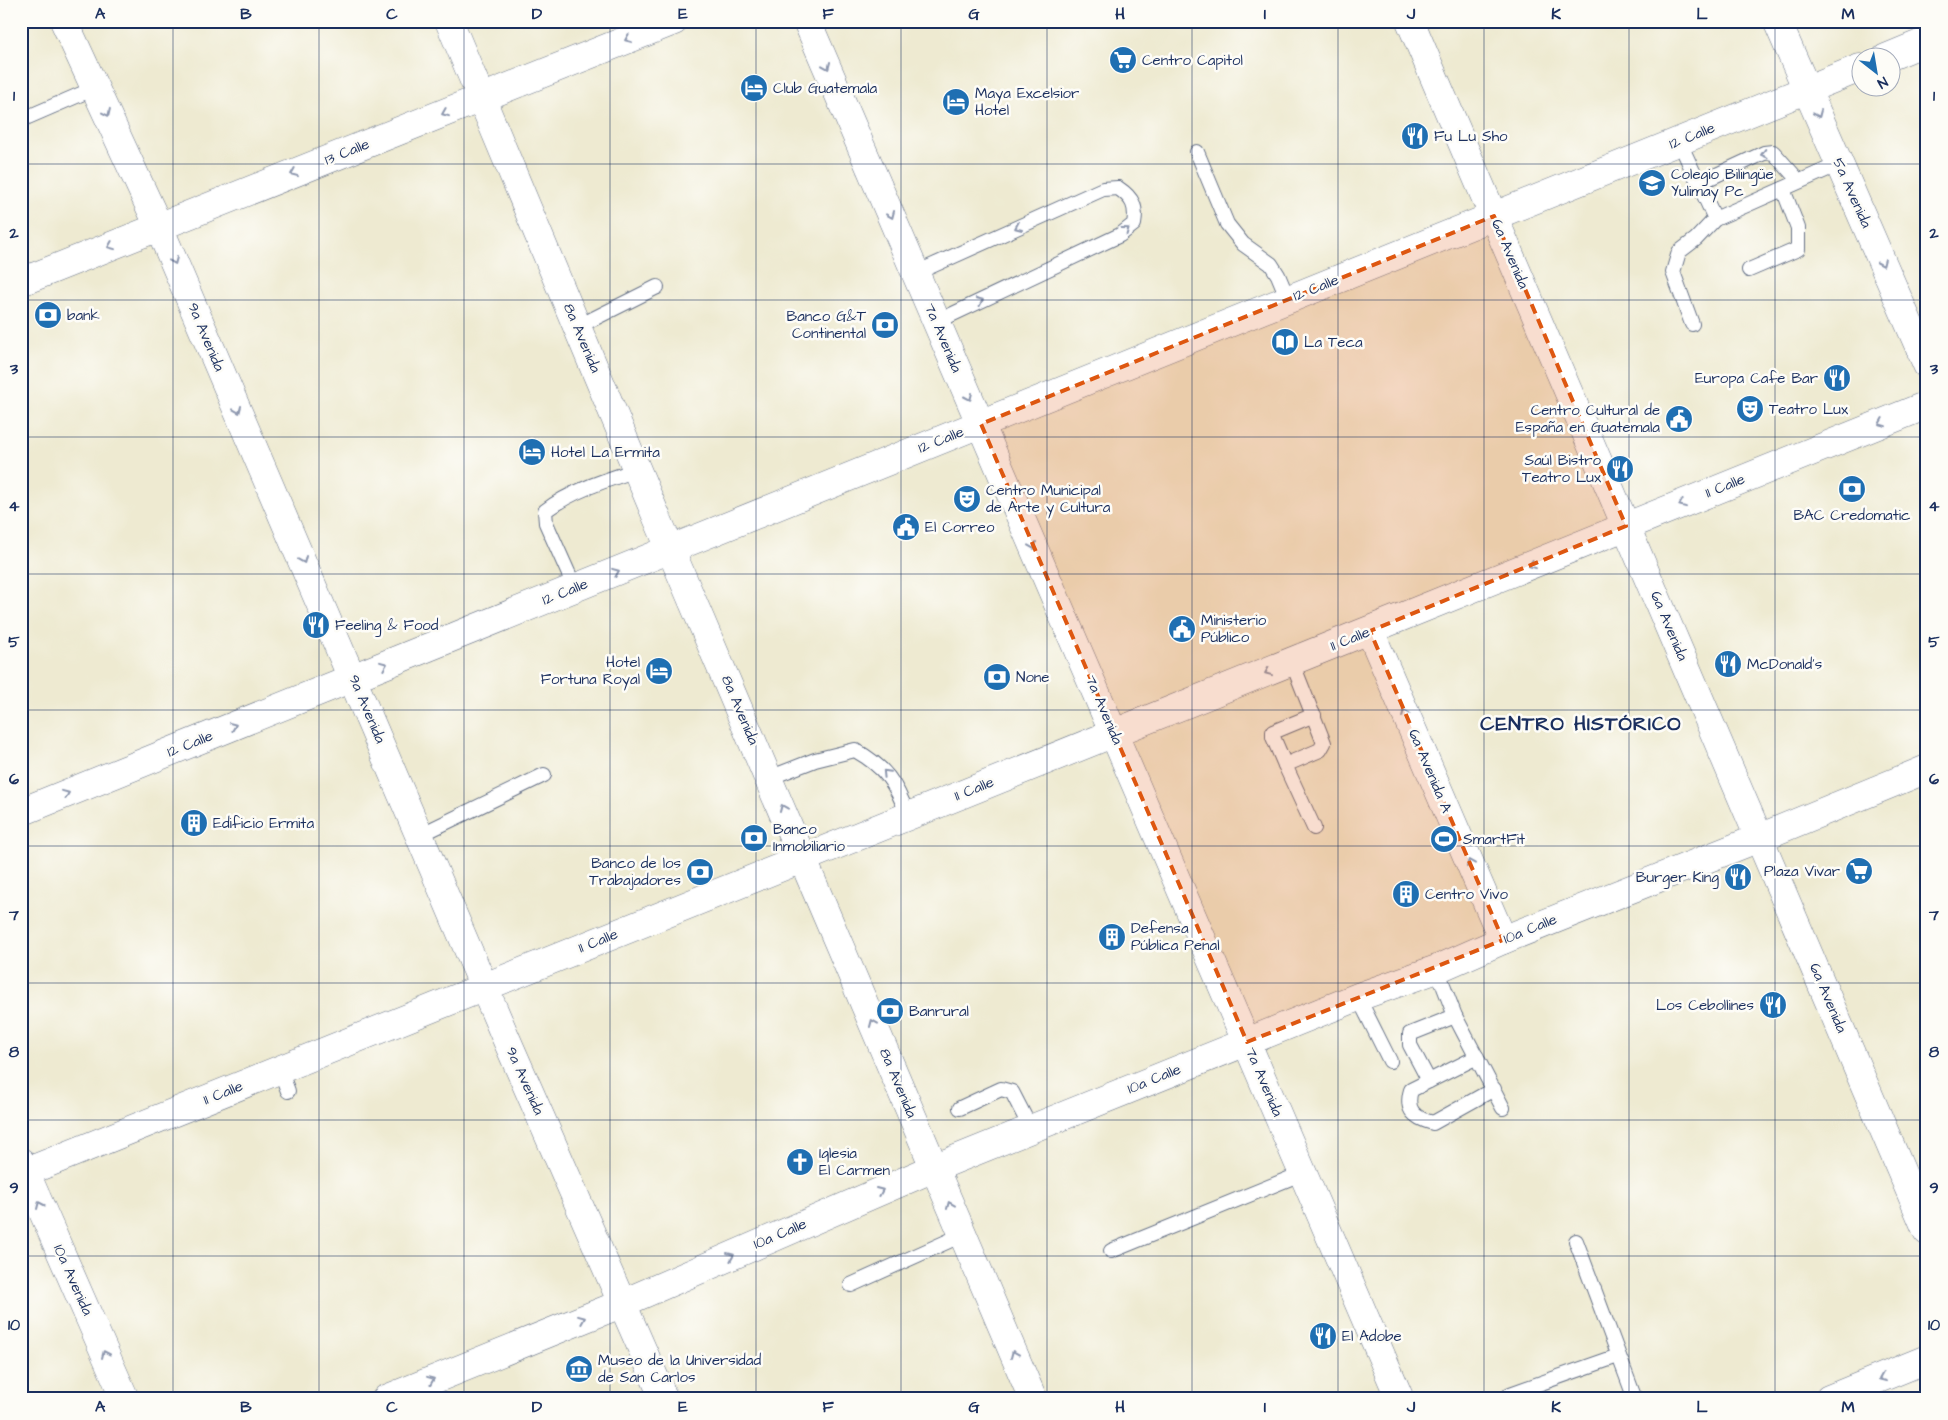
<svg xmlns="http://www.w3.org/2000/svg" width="1948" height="1420" font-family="'Architects Daughter',sans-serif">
<rect width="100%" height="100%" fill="#fdfcf7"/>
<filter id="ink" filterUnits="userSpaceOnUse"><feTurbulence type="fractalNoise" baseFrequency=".02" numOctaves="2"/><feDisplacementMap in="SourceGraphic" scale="10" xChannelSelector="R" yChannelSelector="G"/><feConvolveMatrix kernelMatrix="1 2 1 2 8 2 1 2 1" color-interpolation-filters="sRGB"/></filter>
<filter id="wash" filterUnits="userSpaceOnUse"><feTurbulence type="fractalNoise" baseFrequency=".0096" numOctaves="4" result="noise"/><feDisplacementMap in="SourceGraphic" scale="20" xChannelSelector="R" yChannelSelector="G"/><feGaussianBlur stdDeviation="1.12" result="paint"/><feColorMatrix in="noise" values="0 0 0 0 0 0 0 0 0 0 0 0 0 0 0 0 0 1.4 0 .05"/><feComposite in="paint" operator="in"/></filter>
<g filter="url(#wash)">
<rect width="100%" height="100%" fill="#eeead1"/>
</g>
<g filter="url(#ink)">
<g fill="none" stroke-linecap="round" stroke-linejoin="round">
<g stroke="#657086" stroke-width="16">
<g id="lane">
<path d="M21 120 95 88"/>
<path d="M1679 141 1715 219"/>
<path d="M1197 152 1227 224 1243 244 1271 264 1278 275 1288 299"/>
<path d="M1699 183 1764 153 1773 152 1799 181"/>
<path d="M1749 270 1798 249V228L1783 189"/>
<path d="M916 273 1103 189 1118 188C1133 198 1137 207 1134 224L1120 235 936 322"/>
<path d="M1692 324 1673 272 1679 252 1696 239 1715 219 1839 164"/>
<path d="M577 327 657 287"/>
<path d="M575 588 546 523 545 511C571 491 606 480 637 470"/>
<path d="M1292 662 1324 743 1320 750 1285 765 1314 828"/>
<path d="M1285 765 1273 737V732L1314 715"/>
<path d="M769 778 815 760 855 750C885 767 896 783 908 816"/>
<path d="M420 835 544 775"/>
<path d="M1437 969 1455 1016 1503 1108"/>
<path d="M1358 997 1390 1061"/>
<path d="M1477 1057 1411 1090C1405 1110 1414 1118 1433 1123L1494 1089"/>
<path d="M280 1070 288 1091"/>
<path d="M1429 1081 1410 1045V1034L1455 1016"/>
<path d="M960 1108 1001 1089 1012 1092 1031 1129"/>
<path d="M1576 1241 1635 1399"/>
<path d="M1111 1251 1303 1173"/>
<path d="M851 1285 962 1235"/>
<path d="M1510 1394 1618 1356"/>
</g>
</g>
<g stroke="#657086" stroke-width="29">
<g id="street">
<path d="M64 21 159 227 505 1036 664 1399"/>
<path d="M449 21 660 525 1033 1399"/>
<path d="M1410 21 1927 1231"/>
<path d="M1777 21 1927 365"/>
<path d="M1370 631 1503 940"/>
<path d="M21 1174 1927 405"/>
<path d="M386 1399 623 1303 934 1168 1358 997 1437 969 1503 940 1759 838 1927 769"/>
</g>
</g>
<g stroke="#657086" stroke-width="29">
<g id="secondary">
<path d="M1886 58 1927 41"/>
<path d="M21 282 674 21"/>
<path d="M21 812 1860 68"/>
<path d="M21 1162 125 1399"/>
<path d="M1829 1399 1927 1359"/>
</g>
</g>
<g stroke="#657086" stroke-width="29">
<path id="primary" d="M807 21 1400 1399"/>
</g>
<use href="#lane" stroke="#fff" stroke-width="14"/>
<use href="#street" stroke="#fff" stroke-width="28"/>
<use href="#secondary" stroke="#fff" stroke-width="28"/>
<use href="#primary" stroke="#fff" stroke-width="28"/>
</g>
<defs><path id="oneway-chevron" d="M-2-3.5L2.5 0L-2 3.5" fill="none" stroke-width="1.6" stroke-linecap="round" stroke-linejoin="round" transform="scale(1.25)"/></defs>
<g stroke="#8d97ae">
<use href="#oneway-chevron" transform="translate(628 39) rotate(158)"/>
<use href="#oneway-chevron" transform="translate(827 66) rotate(67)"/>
<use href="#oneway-chevron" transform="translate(107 113) rotate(65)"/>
<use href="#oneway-chevron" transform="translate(445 113) rotate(158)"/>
<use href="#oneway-chevron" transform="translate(1818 114) rotate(67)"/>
<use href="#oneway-chevron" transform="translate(1764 154) rotate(165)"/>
<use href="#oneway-chevron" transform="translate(294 173) rotate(158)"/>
<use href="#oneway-chevron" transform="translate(891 215) rotate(67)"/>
<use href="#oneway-chevron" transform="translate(1018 227) rotate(156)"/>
<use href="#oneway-chevron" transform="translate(1126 230) rotate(-36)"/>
<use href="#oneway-chevron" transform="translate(111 246) rotate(158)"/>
<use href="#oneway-chevron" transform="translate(174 261) rotate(67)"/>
<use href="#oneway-chevron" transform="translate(1882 263) rotate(66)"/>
<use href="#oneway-chevron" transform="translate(980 301) rotate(-25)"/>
<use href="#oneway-chevron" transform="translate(969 397) rotate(66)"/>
<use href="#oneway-chevron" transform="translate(238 410) rotate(67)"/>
<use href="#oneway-chevron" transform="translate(1882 423) rotate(158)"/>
<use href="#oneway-chevron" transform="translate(1682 504) rotate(158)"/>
<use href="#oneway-chevron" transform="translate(1033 546) rotate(67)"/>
<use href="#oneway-chevron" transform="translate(303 560) rotate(67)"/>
<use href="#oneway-chevron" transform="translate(1532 565) rotate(158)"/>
<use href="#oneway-chevron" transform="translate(616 572) rotate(-22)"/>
<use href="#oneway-chevron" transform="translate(384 665) rotate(-22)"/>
<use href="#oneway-chevron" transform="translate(1268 672) rotate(158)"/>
<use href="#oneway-chevron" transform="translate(1405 713) rotate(-113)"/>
<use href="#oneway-chevron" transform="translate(233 726) rotate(-22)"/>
<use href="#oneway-chevron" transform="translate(886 773) rotate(-134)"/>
<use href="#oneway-chevron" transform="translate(66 794) rotate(-22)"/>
<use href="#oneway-chevron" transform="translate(783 808) rotate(-113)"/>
<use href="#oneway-chevron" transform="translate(1470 863) rotate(-113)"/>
<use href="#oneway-chevron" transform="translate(873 1023) rotate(-113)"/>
<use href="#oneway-chevron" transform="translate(880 1191) rotate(-23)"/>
<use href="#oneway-chevron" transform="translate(40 1205) rotate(-114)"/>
<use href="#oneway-chevron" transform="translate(950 1205) rotate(-113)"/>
<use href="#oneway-chevron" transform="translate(731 1256) rotate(-23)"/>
<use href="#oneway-chevron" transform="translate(582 1319) rotate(-22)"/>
<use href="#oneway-chevron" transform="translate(105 1354) rotate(-114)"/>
<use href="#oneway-chevron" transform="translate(1014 1354) rotate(-113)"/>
<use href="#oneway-chevron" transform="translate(1882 1378) rotate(158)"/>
<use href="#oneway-chevron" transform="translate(431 1380) rotate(-22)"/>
</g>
</g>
<path fill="#de5710" fill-opacity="0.2" stroke="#de5710" stroke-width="4" stroke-dasharray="10 6" stroke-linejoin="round" d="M1494 216 1626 526 1370 631 1503 940 1247 1042 981 424Z"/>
<path fill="none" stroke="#1b2f5e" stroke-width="1" stroke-opacity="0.55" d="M173 21V1399M319 21V1399M464 21V1399M610 21V1399M756 21V1399M901 21V1399M1047 21V1399M1192 21V1399M1338 21V1399M1484 21V1399M1629 21V1399M1775 21V1399M21 164H1927M21 300H1927M21 437H1927M21 574H1927M21 710H1927M21 846H1927M21 983H1927M21 1120H1927M21 1256H1927"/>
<defs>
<g id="supermarket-disc" transform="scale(1.4375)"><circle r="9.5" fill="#1f6fb2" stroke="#fdfcf7"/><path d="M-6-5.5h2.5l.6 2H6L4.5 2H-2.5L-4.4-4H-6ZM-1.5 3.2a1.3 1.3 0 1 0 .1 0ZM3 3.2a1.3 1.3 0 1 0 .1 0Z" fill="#fff"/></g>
<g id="hotel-disc" transform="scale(1.4375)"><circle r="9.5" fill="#1f6fb2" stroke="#fdfcf7"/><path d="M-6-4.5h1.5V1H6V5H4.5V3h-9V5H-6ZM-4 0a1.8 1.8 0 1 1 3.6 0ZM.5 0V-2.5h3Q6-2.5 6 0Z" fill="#fff"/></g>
<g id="restaurant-disc" transform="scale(1.4375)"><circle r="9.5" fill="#1f6fb2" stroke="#fdfcf7"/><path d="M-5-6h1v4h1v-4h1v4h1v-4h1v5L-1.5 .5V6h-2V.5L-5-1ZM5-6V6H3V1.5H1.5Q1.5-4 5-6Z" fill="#fff"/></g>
<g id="school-disc" transform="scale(1.4375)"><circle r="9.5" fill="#1f6fb2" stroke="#fdfcf7"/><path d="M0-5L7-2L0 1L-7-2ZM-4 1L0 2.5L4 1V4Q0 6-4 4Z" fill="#fff"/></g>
<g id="bank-disc" transform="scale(1.4375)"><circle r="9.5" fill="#1f6fb2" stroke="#fdfcf7"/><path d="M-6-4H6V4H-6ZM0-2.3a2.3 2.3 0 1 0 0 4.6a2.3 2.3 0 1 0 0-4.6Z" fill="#fff"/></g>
<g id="library-disc" transform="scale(1.4375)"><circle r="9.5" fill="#1f6fb2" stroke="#fdfcf7"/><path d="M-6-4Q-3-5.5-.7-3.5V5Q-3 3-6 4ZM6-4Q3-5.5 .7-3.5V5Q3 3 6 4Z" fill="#fff"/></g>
<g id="theatre-disc" transform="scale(1.4375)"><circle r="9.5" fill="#1f6fb2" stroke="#fdfcf7"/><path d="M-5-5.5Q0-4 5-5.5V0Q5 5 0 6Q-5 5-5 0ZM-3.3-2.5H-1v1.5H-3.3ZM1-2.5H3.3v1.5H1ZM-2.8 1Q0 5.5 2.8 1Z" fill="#fff"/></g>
<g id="civic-disc" transform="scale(1.4375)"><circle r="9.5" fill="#1f6fb2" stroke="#fdfcf7"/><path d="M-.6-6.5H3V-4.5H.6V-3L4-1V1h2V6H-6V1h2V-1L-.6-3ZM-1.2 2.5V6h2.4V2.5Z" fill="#fff"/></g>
<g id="building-disc" transform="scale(1.4375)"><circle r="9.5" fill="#1f6fb2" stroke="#fdfcf7"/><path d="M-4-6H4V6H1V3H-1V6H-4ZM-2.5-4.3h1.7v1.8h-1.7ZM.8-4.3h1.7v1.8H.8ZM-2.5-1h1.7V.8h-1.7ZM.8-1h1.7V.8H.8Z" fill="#fff"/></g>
<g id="stadium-disc" transform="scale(1.4375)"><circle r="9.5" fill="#1f6fb2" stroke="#fdfcf7"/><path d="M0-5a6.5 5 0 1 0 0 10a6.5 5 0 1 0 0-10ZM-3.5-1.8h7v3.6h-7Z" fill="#fff"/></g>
<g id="church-disc" transform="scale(1.4375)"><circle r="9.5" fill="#1f6fb2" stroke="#fdfcf7"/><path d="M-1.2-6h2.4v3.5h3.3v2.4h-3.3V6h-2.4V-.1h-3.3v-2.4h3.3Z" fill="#fff"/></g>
<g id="museum-disc" transform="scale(1.4375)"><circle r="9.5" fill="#1f6fb2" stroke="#fdfcf7"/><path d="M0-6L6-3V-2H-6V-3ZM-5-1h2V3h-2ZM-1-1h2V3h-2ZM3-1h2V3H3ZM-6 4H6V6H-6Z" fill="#fff"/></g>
</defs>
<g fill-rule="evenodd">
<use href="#supermarket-disc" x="1123" y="60"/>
<use href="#hotel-disc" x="754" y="88"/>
<use href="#hotel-disc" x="956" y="102"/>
<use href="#restaurant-disc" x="1415" y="136"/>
<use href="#school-disc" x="1652" y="183"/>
<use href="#bank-disc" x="48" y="315"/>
<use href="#bank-disc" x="885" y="325"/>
<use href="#library-disc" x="1285" y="342"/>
<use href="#restaurant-disc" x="1837" y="378"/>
<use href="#theatre-disc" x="1750" y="409"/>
<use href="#civic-disc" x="1679" y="419"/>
<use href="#hotel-disc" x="532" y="452"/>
<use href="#restaurant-disc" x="1620" y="469"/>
<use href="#bank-disc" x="1852" y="489"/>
<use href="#theatre-disc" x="967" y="499"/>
<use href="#civic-disc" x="906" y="527"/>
<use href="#restaurant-disc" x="316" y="625"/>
<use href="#civic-disc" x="1182" y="629"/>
<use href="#restaurant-disc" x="1728" y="664"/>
<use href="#hotel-disc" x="659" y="671"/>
<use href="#bank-disc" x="997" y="677"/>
<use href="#building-disc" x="194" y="823"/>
<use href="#bank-disc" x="754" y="838"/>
<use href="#stadium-disc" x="1444" y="839"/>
<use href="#supermarket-disc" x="1859" y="871"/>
<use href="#bank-disc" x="700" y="872"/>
<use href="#restaurant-disc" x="1738" y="877"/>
<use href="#building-disc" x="1406" y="894"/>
<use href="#building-disc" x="1112" y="937"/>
<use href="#restaurant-disc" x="1773" y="1005"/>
<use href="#bank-disc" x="890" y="1011"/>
<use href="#church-disc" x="800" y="1162"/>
<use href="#restaurant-disc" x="1323" y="1336"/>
<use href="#museum-disc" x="579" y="1369"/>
</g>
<g text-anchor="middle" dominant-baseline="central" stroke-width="5" stroke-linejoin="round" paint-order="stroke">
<g font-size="15" fill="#1b2f5e" stroke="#fdfcf7" text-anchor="start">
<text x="1142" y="60">Centro Capitol</text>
<text x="773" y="88">Club Guatemala</text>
<text x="975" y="93">Maya Excelsior<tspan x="975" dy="17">Hotel</tspan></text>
<text x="1434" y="136">Fu Lu Sho</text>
<text x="1671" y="174">Colegio Bilingüe<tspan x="1671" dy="17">Yulimay Pc</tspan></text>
<text x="67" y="315">bank</text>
<text x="866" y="316" text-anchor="end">Banco G&amp;T<tspan x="866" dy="17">Continental</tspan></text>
<text x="1304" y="342">La Teca</text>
<text x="1818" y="378" text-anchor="end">Europa Cafe Bar</text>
<text x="1769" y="409">Teatro Lux</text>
<text x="1660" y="410" text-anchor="end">Centro Cultural de<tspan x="1660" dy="17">España en Guatemala</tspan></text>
<text x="551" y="452">Hotel La Ermita</text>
<text x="1601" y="460" text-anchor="end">Saúl Bistro<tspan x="1601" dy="17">Teatro Lux</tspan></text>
<text x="986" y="490">Centro Municipal<tspan x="986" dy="17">de Arte y Cultura</tspan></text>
<text x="1852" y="515" text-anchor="middle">BAC Credomatic</text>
<text x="925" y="527">El Correo</text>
<text x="1201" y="620">Ministerio<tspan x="1201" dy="17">Público</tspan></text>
<text x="335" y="625">Feeling &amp; Food</text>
<text x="640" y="662" text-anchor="end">Hotel<tspan x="640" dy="17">Fortuna Royal</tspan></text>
<text x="1747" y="664">McDonald's</text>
<text x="1016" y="677">None</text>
<text x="213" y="823">Edificio Ermita</text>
<text x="773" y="829">Banco<tspan x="773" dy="17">Inmobiliario</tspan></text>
<text x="1463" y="839">SmartFit</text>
<text x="681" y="863" text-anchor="end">Banco de los<tspan x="681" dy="17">Trabajadores</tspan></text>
<text x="1840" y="871" text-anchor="end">Plaza Vivar</text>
<text x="1719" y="877" text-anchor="end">Burger King</text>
<text x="1425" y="894">Centro Vivo</text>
<text x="1131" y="928">Defensa<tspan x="1131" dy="17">Pública Penal</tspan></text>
<text x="1754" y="1005" text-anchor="end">Los Cebollines</text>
<text x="909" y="1011">Banrural</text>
<text x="819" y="1153">Iglesia<tspan x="819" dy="17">El Carmen</tspan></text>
<text x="1342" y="1336">El Adobe</text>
<text x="598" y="1360">Museo de la Universidad<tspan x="598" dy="17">de San Carlos</tspan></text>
</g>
<g font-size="15" fill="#1b2f5e" stroke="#fdfcf7">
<text transform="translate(1692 136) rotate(-22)">12 Calle</text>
<text transform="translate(347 152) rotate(-22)">13 Calle</text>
<text transform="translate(1852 193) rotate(66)">5a Avenida</text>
<text transform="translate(1510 254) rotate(67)">6a Avenida</text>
<text transform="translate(1316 288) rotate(-22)">12 Calle</text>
<text transform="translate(206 337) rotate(67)">9a Avenida</text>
<text transform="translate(582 338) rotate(67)">8a Avenida</text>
<text transform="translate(943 338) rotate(67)">7a Avenida</text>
<text transform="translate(941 440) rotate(-22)">12 Calle</text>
<text transform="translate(1725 486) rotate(-22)">11 Calle</text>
<text transform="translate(565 592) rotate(-22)">12 Calle</text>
<text transform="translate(1669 626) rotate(67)">6a Avenida</text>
<text transform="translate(1350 639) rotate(-22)">11 Calle</text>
<text transform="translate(367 709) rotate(67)">9a Avenida</text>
<text transform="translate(740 710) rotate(67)">8a Avenida</text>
<text transform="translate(1104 710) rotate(67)">7a Avenida</text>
<text transform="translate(190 744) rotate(-22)">12 Calle</text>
<text transform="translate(1430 771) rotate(67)">6a Avenida A</text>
<text transform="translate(974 789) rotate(-22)">11 Calle</text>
<text transform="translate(1530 929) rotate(-22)">10a Calle</text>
<text transform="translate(598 941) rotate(-22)">11 Calle</text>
<text transform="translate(1828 998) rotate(67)">6a Avenida</text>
<text transform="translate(1154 1079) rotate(-22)">10a Calle</text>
<text transform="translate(525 1081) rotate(66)">9a Avenida</text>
<text transform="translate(1264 1082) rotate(67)">7a Avenida</text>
<text transform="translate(898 1083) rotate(67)">8a Avenida</text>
<text transform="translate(223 1093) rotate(-22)">11 Calle</text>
<text transform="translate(780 1234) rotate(-23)">10a Calle</text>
<text transform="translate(73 1280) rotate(66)">10a Avenida</text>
</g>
<g font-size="20" font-weight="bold" letter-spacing="1" fill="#1b2f5e" stroke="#fdfcf7">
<text x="1581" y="724">CENTRO HISTÓRICO</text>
</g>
</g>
<rect width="1948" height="1420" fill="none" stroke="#fdfcf7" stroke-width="55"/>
<g transform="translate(1876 72) rotate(149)"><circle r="24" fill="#fdfcf7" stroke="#a3aaba"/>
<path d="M0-4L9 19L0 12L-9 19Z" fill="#1f6fb2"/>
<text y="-8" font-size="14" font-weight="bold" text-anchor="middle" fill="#1b2f5e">N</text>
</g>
<rect x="28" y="28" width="1892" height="1364" fill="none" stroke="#1b2f5e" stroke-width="2"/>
<g font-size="16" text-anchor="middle" font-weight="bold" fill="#1b2f5e">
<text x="100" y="19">A</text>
<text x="246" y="19">B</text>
<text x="392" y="19">C</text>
<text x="537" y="19">D</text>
<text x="683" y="19">E</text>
<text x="828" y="19">F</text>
<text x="974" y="19">G</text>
<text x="1120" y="19">H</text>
<text x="1265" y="19">I</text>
<text x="1411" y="19">J</text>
<text x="1556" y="19">K</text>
<text x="1702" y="19">L</text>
<text x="1848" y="19">M</text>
<text x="14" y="101">1</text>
<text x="1934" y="101">1</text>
<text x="14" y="238">2</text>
<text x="1934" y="238">2</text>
<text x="14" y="374">3</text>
<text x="1934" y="374">3</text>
<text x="14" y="511">4</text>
<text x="1934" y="511">4</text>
<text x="14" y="647">5</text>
<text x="1934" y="647">5</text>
<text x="14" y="784">6</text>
<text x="1934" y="784">6</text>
<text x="14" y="920">7</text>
<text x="1934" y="920">7</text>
<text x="14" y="1057">8</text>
<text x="1934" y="1057">8</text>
<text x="14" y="1193">9</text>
<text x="1934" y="1193">9</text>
<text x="14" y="1330">10</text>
<text x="1934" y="1330">10</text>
<text x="100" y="1412">A</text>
<text x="246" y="1412">B</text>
<text x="392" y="1412">C</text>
<text x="537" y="1412">D</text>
<text x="683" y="1412">E</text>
<text x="828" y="1412">F</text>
<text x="974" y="1412">G</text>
<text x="1120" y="1412">H</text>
<text x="1265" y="1412">I</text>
<text x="1411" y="1412">J</text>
<text x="1556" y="1412">K</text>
<text x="1702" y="1412">L</text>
<text x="1848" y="1412">M</text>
</g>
</svg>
